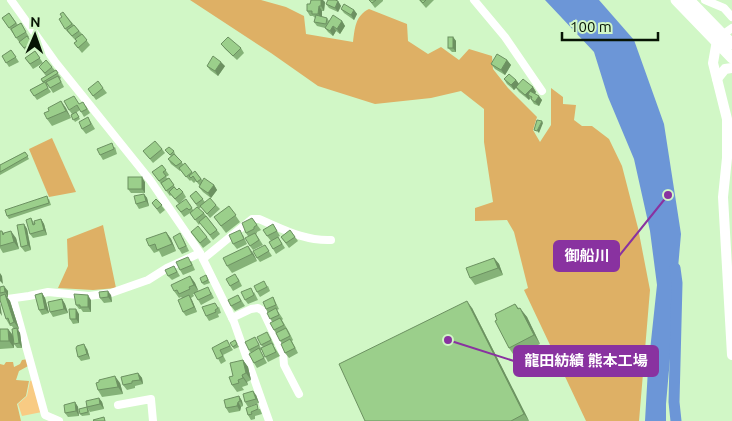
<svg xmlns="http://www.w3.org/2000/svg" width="732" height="421" font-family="Ubuntu,'Noto Sans JP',sans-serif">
<rect width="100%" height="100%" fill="#d1f7c6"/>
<path fill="#f8cb83" d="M33 380 42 412 22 416 18 404 27 396 30 381Z"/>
<g fill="#deb065">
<path d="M190 0H261L286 7 304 16 306 34 353 42C355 28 355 16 369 9L407 24 408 41 428 54 441 47 459 60 469 49 492 56 493 69 508 88 537 117 533 130 540 142 551 125V88L563 97V104L576 105 574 120 582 126H592L609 139 622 166 638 228 650 290 639 421H586L524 290 528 288 514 232 507 220 475 221V208L493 202 484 142V109L461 91 431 98 375 104 318 86 271 53Z"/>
<path d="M52 138 76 192 49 197 29 149Z"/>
<path d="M103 225 116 288 93 290 58 288 68 266 67 239Z"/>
<path d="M28 359 30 365 19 371 16 380 29 381 26 396 17 404 21 421H0V364L4 365 6 362H13L14 367 20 364 22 360Z"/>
</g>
<path fill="#6c96d7" d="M545 0H599L634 40 664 124 681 234 666 404V421H645L648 369 657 285 650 231 634 159 608 97 594 52Z"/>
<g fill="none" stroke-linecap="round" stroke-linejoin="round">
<path stroke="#6c96d7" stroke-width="11" d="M675 268 677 283 674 402 676 421"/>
<g stroke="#fff" stroke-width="8">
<path d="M11 0 56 63 150 180 200 253 234 322 269 421"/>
<path d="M474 0 505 37 542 91"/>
<path d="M705 0 724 8 732 17"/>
<path d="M722 35 732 28"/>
<path d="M203 259 252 219H259C283 229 304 241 331 240"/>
<path d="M13 299 45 415 59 421"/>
<path d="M0 300 29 296 48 292 89 296 111 293 148 280 167 268 200 253"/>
<path d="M232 318 251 309 258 308 263 311 283 353 284 365 299 394"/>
<path d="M118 405 151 399 153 421"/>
</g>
<g stroke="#fff" stroke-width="10">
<path d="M720 38 716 46 713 63 727 119V158L723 197 732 355"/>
<path d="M717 79 725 69 732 68"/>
</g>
<g stroke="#fff" stroke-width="11">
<path d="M676 0 732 58"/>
<path d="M689 0 732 44"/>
</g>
</g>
<g fill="#85b278">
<path d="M369 0H383V1L375 8Z"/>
<path d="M419 0H434L426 8Z"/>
<path d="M338 1 341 6 338 12 329 8 326 4Z"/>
<path d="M325 2 324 11H322V17L327 18 329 21H342L345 26 340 34 336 31 333 36 328 32 325 28 317 26 314 22 315 18 313 16H310L307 11 310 4Z"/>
<path d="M341 9 354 10 357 14 354 20 344 13Z"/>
<path d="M63 12 74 25 82 34 90 45 82 53 74 43 77 41 76 40V41L65 29 62 17Z"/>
<path d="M9 13 18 25 21 23 29 37 28 38 35 47 27 53 2 18Z"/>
<path d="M453 37 456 41V52H452L448 48Z"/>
<path d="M221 44 241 48 244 53 237 60 225 49Z"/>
<path d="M11 50 19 62 9 67 2 56Z"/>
<path d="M35 51 43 63 33 69 25 58Z"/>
<path d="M507 60 511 65 505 75 495 69 491 64Z"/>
<path d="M207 66H225L218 76 210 70Z"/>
<path d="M39 67H52L59 75 61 78 60 79 64 87 53 93 48 85 47 86 51 92 37 100 30 90 43 83 41 79 46 76Z"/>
<path d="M504 79 516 80 519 84 533 87 536 92 535 93 542 100 539 106 534 104 530 98 529 100 519 92 516 88 514 90 507 84Z"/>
<path d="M103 88 107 93 96 100 88 89Z"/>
<path d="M61 101 71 118 52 126 47 119Z"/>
<path d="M79 104 86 106 90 113 84 117 80 110 74 114 76 112 80 119 75 122 71 115 72 114 69 110Z"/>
<path d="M88 117 95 129 86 134 82 129Z"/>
<path d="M115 147 117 154 103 160 100 155Z"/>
<path d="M162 149 165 153 153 163 143 151Z"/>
<path d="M165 150 174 151 175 154 183 164 193 173 195 171 203 181 214 185 217 190 211 198 203 192 199 187 200 186 196 181 194 183 191 180 190 181 180 170V171L171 164 168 159 171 156Z"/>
<path d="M25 152 29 159 0 175V165Z"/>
<path d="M162 165 169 175 166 177 167 178H169L177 190 183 192 186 197 179 204 171 195 170 196 152 172Z"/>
<path d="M145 182V193H131L128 189Z"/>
<path d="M196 191 205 202 216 205 220 209 210 218 201 207 199 209 190 196Z"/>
<path d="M144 194 147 198 149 206 139 209 136 204Z"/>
<path d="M49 199 51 205 9 219 7 216Z"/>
<path d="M156 199 165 210 160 214 152 203Z"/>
<path d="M190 204 193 210 204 213 220 234 213 240 200 223 199 225 190 213 184 217 176 206Z"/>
<path d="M229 206 240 222 226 233 214 217Z"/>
<path d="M31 218 34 223 41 219 44 224 47 235 33 238 30 234Z"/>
<path d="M252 218 261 230 257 232V233L256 234 263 245 253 250 250 246 248 236 246 233Z"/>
<path d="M24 224 27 229 31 250 25 252 21 247Z"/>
<path d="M273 224 280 236 278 237 285 248 276 254 269 242 271 241 267 236Z"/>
<path d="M290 230 298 241 289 248 281 237Z"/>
<path d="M0 231 16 238 19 249 3 253 0 248Z"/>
<path d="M166 232 171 239 176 251 162 257 159 251 154 253 149 246Z"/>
<path d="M191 232 207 237 211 242 203 248Z"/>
<path d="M243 235 247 244 237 249 233 244Z"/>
<path d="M183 238 189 251 182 254 179 249Z"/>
<path d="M265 245 272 256 260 262 257 258Z"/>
<path d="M253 253 257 261 232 273 227 266Z"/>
<path d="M494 258 499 264 503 275 475 285 470 278Z"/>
<path d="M191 261 195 270 183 275 180 270Z"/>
<path d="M174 266 180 276 172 280 168 276Z"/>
<path d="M206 275 210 283 204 285 202 283Z"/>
<path d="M190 276 195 283 198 291 211 292 214 298 201 305 195 294H193L194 296 191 298 197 312 186 316 183 312 182 298 181 297 179 298 174 291Z"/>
<path d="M238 278 242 286 233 291 230 286Z"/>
<path d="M268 286 270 291 260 297 257 292Z"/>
<path d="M0 287 8 291V297H7L10 301 19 329 18 330 20 333 22 348H17L14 344V348L0 349V329H8L13 335 14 329 12 326H10L6 319 0 300Z"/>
<path d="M254 292 258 300 248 304 245 300Z"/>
<path d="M42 293 45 298 49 313 42 315 39 310Z"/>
<path d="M111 295 112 302 104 303 100 298Z"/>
<path d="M238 295 245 306 235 311 231 306Z"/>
<path d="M273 297 279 309 277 310 283 319 282 320 289 332 293 340 292 341 298 353 289 358 285 353 282 344 274 330 272 322 266 309Z"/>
<path d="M62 299 65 304 68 313 53 317 50 312Z"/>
<path d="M91 300V312H83L81 309H79L76 305Z"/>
<path d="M515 304 527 317 540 344 515 357 509 348 497 320Z"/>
<path d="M219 307 221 313 218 314 219 317 209 321 206 316Z"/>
<path d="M472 308 529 421H365Z"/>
<path d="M79 314V323L73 324 70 319Z"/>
<path d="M270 337 274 345H273L280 356 268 362 262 350H260L267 363 257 368 254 363 251 353 249 350 258 342 261 348 263 347 261 345Z"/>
<path d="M235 340 239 347 234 349 230 343Z"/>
<path d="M230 345 233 350 223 355 226 361 221 364 212 348Z"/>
<path d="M87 349 90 359 81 361 78 357Z"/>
<path d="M243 360 248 367 251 380 247 382 248 385 242 387 244 390 237 392 232 385 233 376Z"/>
<path d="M138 373 142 378 143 384 135 386V388L127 390 123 385Z"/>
<path d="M99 382 120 383 123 394 102 397 98 390Z"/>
<path d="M256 395 259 403 248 407 245 402Z"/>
<path d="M239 396 242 401 243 406 241 407 240 411 229 413 226 408Z"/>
<path d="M99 398 102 402 104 409 90 412 87 407Z"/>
<path d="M75 402 78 407 79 416 68 417 65 413Z"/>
<path d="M87 407 89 410 90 415 82 416 80 414Z"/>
<path d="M246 408 260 409 262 414 255 416V419L251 420 248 415Z"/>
</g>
<g fill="#6c9161">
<path d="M321 0H323L325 2 324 11 321 6Z"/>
<path d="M338 1 341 6 338 12 335 8Z"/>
<path d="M319 6 322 11V19L318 14Z"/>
<path d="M354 10 357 14 354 20 351 15Z"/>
<path d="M342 21 345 26 340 34 337 29Z"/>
<path d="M333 26 336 31 333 36 330 31Z"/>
<path d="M453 37 456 41V52L453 48Z"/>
<path d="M507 60 511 65 505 75 501 70Z"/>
<path d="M221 62 225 66 218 76 215 71Z"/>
<path d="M516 80 519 84 514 90 511 85Z"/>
<path d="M533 87 536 92 532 97 528 95 530 98 529 100 525 95Z"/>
<path d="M539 96 542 100 539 106 535 102Z"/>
<path d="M61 101 66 108 71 118 66 111Z"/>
<path d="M542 121 543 123 539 133 537 131Z"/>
<path d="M142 177 145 182V193L142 189Z"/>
<path d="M214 185 217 190 211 198 208 193Z"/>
<path d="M144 194 147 198 149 206 146 201Z"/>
<path d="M41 219 44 224 47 235 44 230Z"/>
<path d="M24 224 27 229 31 250 28 245Z"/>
<path d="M11 231 16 238 19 249 14 242Z"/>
<path d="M166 232 171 239 176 251 172 244Z"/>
<path d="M248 246 253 253 257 261 252 254Z"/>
<path d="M494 258 499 264 503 275 498 268Z"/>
<path d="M0 273 2 276 3 284 0 281Z"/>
<path d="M190 276 195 283 199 292 194 285Z"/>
<path d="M4 286 8 291V297L5 292Z"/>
<path d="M108 291 111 295 112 302 108 297Z"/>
<path d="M42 293 45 298 49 313 45 309Z"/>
<path d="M5 294 10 301 19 329 14 322Z"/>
<path d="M88 295 91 300V312L88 307Z"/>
<path d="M189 295 192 300 197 312 194 307Z"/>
<path d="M62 299 65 304 68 313 64 309Z"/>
<path d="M0 301V302L2 316 0 313Z"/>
<path d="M467 301 472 308 529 421 524 414Z"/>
<path d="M520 308 527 317 540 344 534 335Z"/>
<path d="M76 309 79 314V323L76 319Z"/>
<path d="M17 328 20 333 22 348 19 343Z"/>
<path d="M8 329 13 336 14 348 9 341Z"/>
<path d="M84 344 87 349 90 359 87 354Z"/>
<path d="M243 360 248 367 251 380 246 373Z"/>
<path d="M138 373 142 378 143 384 140 380Z"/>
<path d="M242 375 247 382 248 385 243 378Z"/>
<path d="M115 376 120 383 123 394 118 387Z"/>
<path d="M253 391 256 395 259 403 256 399Z"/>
<path d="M239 396 242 401 243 406 240 401Z"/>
<path d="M99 398 102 402 104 409 100 404Z"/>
<path d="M75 402 78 407 79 416 76 411Z"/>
<path d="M238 402 241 407 240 411 237 406Z"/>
</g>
<g fill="#9bcf8b" stroke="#6c9161">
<path d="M311 0H321V6H319L318 14H312V11H307V4H310Z"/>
<path d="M328 0H335L338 1 335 8 326 4Z"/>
<path d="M369 0H376L372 3Z"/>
<path d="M420 0H426L423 3Z"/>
<path d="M344 4 354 10 351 15 341 9Z"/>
<path d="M63 12 72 24 65 29 59 19 62 17 60 14Z"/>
<path d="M9 13 16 23 9 28 2 18Z"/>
<path d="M316 15 327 18 326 24 314 22Z"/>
<path d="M333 15 342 21 337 29 333 26 330 31 325 28Z"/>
<path d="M21 23 26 32 16 38 11 29Z"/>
<path d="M74 25 79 31 72 36 67 30Z"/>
<path d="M82 34 87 40 78 48 74 43 77 41 75 39Z"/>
<path d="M27 36 32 43 24 48 19 42Z"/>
<path d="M228 37 241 48 233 56 221 44Z"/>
<rect x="448" y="37" width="5" height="11"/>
<path d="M11 50 16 57 6 63 2 56Z"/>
<path d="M35 51 40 58 30 64 25 58Z"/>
<path d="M497 54 507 60 501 70 491 64Z"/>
<path d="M213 56 221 62 215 71 207 66Z"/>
<path d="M46 60 52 67 45 73 39 67Z"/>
<path d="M56 70 58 73 43 82 41 79Z"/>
<path d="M509 74 516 80 511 85 504 79Z"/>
<path d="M58 76 61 82 50 88 46 82Z"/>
<path d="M523 79 533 87 525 95 516 87Z"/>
<path d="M98 81 103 88 93 96 88 89Z"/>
<path d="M45 82 48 88 34 96 30 90Z"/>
<path d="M530 91 539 96 535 102 531 99 532 97 528 95Z"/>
<path d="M74 96 79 104 83 102 87 109 81 112 77 105 69 110 64 101Z"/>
<path d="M61 101 66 111 47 119 44 113 49 111 48 108Z"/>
<path d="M76 112 79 117 73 120 71 115Z"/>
<path d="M88 117 91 124 82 129 79 122Z"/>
<path d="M537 120 542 121 537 131 534 130Z"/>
<path d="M155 141 162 149 150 159 143 151Z"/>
<path d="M112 143 114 149 100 155 97 149Z"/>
<path d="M169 147 174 151 170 155 165 150Z"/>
<path d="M25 152 28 156 0 172V165Z"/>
<path d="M174 154 182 162 176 166 168 159Z"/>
<path d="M185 163 192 172 186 177 179 168Z"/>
<path d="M162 165 166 170 163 172 166 176 159 181 152 172Z"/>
<path d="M195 171 201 179 197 182 193 176 191 178 189 176Z"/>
<rect x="128" y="177" width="14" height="12"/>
<path d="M169 178 174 185 166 191 161 183Z"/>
<path d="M204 178 214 185 208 193 199 187Z"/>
<path d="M174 187 177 190 179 188 183 192 175 199 169 192Z"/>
<path d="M196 191 203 199 196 204 190 196Z"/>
<path d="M144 194 146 201 136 204 134 196Z"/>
<path d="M47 196 49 203 7 216 5 210Z"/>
<path d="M210 198 216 205 207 214 200 206Z"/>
<path d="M156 199 162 205 157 209 152 203Z"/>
<path d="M186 199 192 208 189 210 187 208 181 212 176 206Z"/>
<path d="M229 206 236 215 221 226 214 217Z"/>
<path d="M197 207 204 213 195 220 190 213Z"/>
<path d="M206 216 217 230 210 235 199 222Z"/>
<path d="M31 218 33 225 35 224 34 221 41 219 44 230 30 234 26 220Z"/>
<path d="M252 218 257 225 254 227V229L246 233 242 223Z"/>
<path d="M24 224 28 245 21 247 17 225Z"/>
<path d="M273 224 277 231 267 236 263 230Z"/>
<path d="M198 226 207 237 200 243 191 232Z"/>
<path d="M240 230 244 239 233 244 229 235Z"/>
<path d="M290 230 295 237 286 243 281 237Z"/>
<path d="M0 231H2L3 235 4 233 11 231 14 242 0 246Z"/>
<path d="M166 232 172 244 157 250 155 244 149 246 146 239Z"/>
<path d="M180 233 186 246 179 249 173 237Z"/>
<path d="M255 233 259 240 250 246 245 238Z"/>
<path d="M278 237 282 244 273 249 269 242Z"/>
<path d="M265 245 269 251 257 258 253 251Z"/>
<path d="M248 246 252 254 227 266 223 258Z"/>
<path d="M188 257 192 265 180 270 176 262Z"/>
<path d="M494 258 498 268 470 278 466 268Z"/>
<path d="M174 266 177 272 168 276 165 270Z"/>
<path d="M235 274 239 281 230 286 226 279Z"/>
<path d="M206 275 208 280 202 283 200 278Z"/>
<path d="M190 276 194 285 189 287 190 289 179 294 177 290 174 291 171 285Z"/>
<path d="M264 281 267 287 257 292 254 286Z"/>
<path d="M4 286 5 292 0 293V287Z"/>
<path d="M208 287 211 294 198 300 194 293Z"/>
<path d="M251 288 254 295 245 300 241 292Z"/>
<path d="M108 291V297L100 298 99 292Z"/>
<path d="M42 293 45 309 39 310 35 295Z"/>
<path d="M5 294 14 322 10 324 8 318 6 319 0 300V296Z"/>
<path d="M74 294 88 295V307H80V305H76Z"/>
<path d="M189 295 194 307 183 312 178 300Z"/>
<path d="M238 295 241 301 231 306 228 300Z"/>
<path d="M273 297 276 305 266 309 263 302Z"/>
<path d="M62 299 64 309 50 312 48 302Z"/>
<path d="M467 301 524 414 511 421H365L339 364Z"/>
<path d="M215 303 218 308 215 310 216 312 206 316 202 307Z"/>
<path d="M515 304 518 309 520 308 534 335 509 348 495 321 497 320 495 314Z"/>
<path d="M276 308 279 315 270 319 267 313Z"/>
<path d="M69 309H76V319H70Z"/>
<path d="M280 318 284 325 274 330 270 323Z"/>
<path d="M17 328 19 343 14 344 12 329Z"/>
<path d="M286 328 290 336 280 341 276 333Z"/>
<path d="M0 329H8L9 341H0Z"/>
<path d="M267 332 271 340 261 345 257 337Z"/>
<path d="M255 337 259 345 249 350 245 342Z"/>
<path d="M290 339 295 348 285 353 281 344Z"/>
<path d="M227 340 230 346 220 350 223 356 217 359 212 348Z"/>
<path d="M235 340 237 344 233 347 230 343Z"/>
<path d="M272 343 276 352 265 357 261 348Z"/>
<path d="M84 344 87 354 78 357 76 348 77 346Z"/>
<path d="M259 348 264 358 254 363 249 354Z"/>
<path d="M243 360 246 373 242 375 243 378 238 380 239 383 232 385 229 377 233 376 230 363Z"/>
<path d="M138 373 140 380 132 381V383L123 385 121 377Z"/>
<path d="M115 376 118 387 98 390 96 383 99 382V380Z"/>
<path d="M253 391 256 399 245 402 243 394Z"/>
<path d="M239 396 240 401 238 402 237 406 226 408 224 400Z"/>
<path d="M99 398 100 404 87 407 86 401Z"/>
<path d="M75 402 76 411 65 413 64 405Z"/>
<path d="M257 404 258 409 251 412 252 414 248 415 246 408Z"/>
<path d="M87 407 88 412 80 414 79 409Z"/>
<path d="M104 417 105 421H94L93 420Z"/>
</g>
<path fill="none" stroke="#8932a0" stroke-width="2" d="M668 195L619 256M448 340L514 361"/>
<g fill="#8932a0" stroke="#d1f7c6" stroke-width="2">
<circle cx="668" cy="195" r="5"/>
<circle cx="448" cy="340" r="5"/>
</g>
<g fill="#8932a0" stroke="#8932a0" stroke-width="2">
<rect x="554" y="241" width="65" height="30" rx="5"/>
<rect x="514" y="346" width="144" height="30" rx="5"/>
</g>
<g font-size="15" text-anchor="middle" font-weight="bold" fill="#fff">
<text x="587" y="261">御船川</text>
<text x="586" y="366">龍田紡績 熊本工場</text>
</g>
<g transform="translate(35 35) rotate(2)" stroke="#d1f7c6" stroke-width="4" paint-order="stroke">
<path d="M0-4L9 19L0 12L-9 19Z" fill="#071404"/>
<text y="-8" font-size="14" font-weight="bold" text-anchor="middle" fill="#071404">N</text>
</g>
<path d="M562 32v8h96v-8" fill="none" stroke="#071404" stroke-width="2.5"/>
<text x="570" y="32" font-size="15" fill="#071404" stroke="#d1f7c6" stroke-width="4" paint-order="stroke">100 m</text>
</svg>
